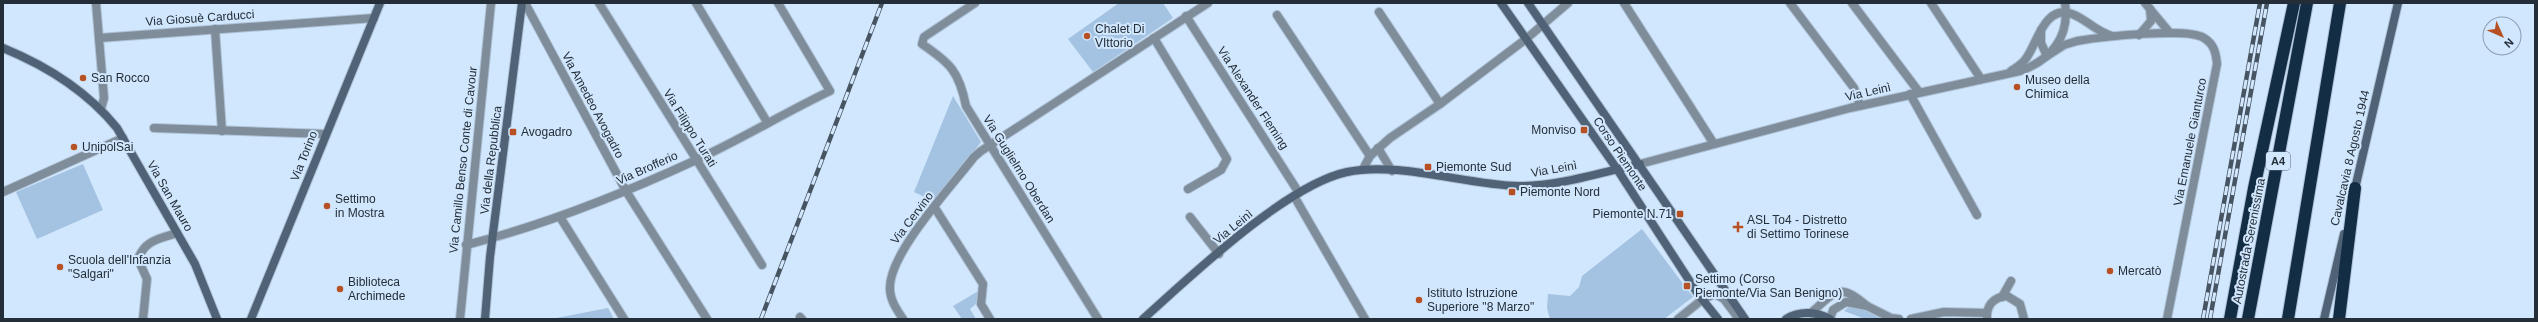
<svg xmlns="http://www.w3.org/2000/svg" width="2538" height="322" font-family="Arial,sans-serif">
<rect width="100%" height="100%" fill="#d1e7fd"/>
<g fill="#a4c2e1">
<path d="M1119 3H1163L1173 18 1093 72 1068 39Z"/>
<path d="M953 96 981 142 935 202 914 192Z"/>
<path d="M83 164 103 210 37 239 16 192Z"/>
<path d="M1642 229 1693 297 1664 319H1550L1547 308 1548 294 1570 296 1579 287 1582 276Z"/>
<path d="M980 290 976 304 970 309 976 319H962L953 306Z"/>
<path d="M1850 306 1900 319H1865L1844 311Z"/>
<path d="M608 308 614 319H551Z"/>
</g>
<g fill="none" stroke-linecap="round" stroke-linejoin="round">
<g stroke="#aec2d6" stroke-width="10">
<g id="street">
<path d="M96 3 104 98 101 109"/>
<path d="M525 3 626 191 707 319"/>
<path d="M599 3 762 265"/>
<path d="M696 3 767 122"/>
<path d="M975 3 924 37 922 44C950 63 959 71 966 106L1098 319"/>
<path d="M1624 3 1714 144"/>
<path d="M1790 3 1854 88 1860 105"/>
<path d="M1852 3 1919 92"/>
<path d="M1931 3 1981 79"/>
<path d="M2145 3 2170 33"/>
<path d="M1379 12 1440 104"/>
<path d="M1277 15 1370 156"/>
<path d="M1186 16 1299 193"/>
<path d="M215 29 222 131"/>
<path d="M2041 30V43L2047 56 2064 45 2077 41C2100 37 2188 27 2204 38 2214 44 2216 53 2217 64L2167 319"/>
<path d="M2139 35 2151 21 2150 9"/>
<path d="M99 38 374 18"/>
<path d="M1154 38 1227 159 1221 170 1188 189"/>
<path d="M2011 71C2017 67 2023 64 2027 57 2037 43 2045 4 2072 14 2086 19 2095 31 2112 36"/>
<path d="M1910 94 1977 215"/>
<path d="M154 128 326 134"/>
<path d="M1378 148 1392 171"/>
<path d="M1640 164 1850 108 2020 71C2051 60 2070 37 2065 3"/>
<path d="M1363 169 1370 156 1390 138 1440 104 1526 39 1568 3"/>
<path d="M3 192 123 138"/>
<path d="M1294 196 1365 319"/>
<path d="M935 208 983 284 981 304 990 319"/>
<path d="M560 217 624 319"/>
<path d="M1190 217 1219 254"/>
<path d="M466 245C545 225 620 195 694 161 740 140 784 113 830 91L778 3"/>
<path d="M2002 297 2011 281"/>
<path d="M1867 306 1891 318 1899 319"/>
<path d="M1812 312C1836 291 1839 282 1867 306L1846 302 1833 310 1830 319"/>
<path d="M800 317 802 319"/>
<path d="M143 319 147 279 138 259C145 240 159 239 177 233"/>
<path d="M460 319 491 3"/>
<path d="M903 319C897 310 890 300 890 289 888 254 952 186 974 157L981 151 1208 3"/>
<path d="M1678 319 1703 299 1715 294 1724 299 1739 319"/>
<path d="M1911 319 1944 312 1987 313"/>
<path d="M1987 319C1986 306 1993 297 2007 296L2020 304 2024 319"/>
</g>
</g>
<g stroke="#aec2d6" stroke-width="10">
<g id="secondary">
<path d="M1501 3 1617 169 1698 294 1718 319"/>
<path d="M1528 3 1745 319"/>
<path d="M3 48C47 66 87 91 117 128L195 264 217 319"/>
<path d="M2354 193 2398 3"/>
<path d="M251 319 380 3"/>
<path d="M485 319 490 257 522 3"/>
<path d="M1143 319C1191 276 1286 185 1347 172 1396 161 1467 185 1518 186 1556 187 1602 172 1640 164"/>
<path d="M1786 319C1800 310 1817 312 1830 319"/>
<path d="M2324 319 2344 234"/>
</g>
</g>
<g stroke="#aec2d6" stroke-width="14">
<g id="highway">
<path d="M2230 319 2254 188 2294 3"/>
<path d="M2248 319 2307 3"/>
<path d="M2288 319 2340 3"/>
<path d="M2339 319 2355 188"/>
</g>
</g>
<use href="#street" stroke="#7f8c9a" stroke-width="8"/>
<use href="#secondary" stroke="#506275" stroke-width="8"/>
<use href="#highway" stroke="#132d45" stroke-width="12"/>
<g stroke="#475461" stroke-width="4.5">
<g id="rail">
<path d="M761 319 882 3"/>
<path d="M2203 319 2260 3"/>
<path d="M2210 319 2267 3"/>
</g>
</g>
<use href="#rail" stroke="#d1e7fd" stroke-width="3" stroke-dasharray="9" stroke-linecap="butt"/>
</g>
<g fill="#b75124" stroke="#d1e7fd" stroke-width="1.5">
<circle cx="1087" cy="36" r="4"/>
<circle cx="83" cy="78" r="4"/>
<circle cx="2017" cy="87" r="4"/>
<rect x="1580" y="126" width="8" height="8" rx="2"/>
<rect x="509" y="128" width="8" height="8" rx="2"/>
<circle cx="74" cy="147" r="4"/>
<rect x="1424" y="163" width="8" height="8" rx="2"/>
<rect x="1508" y="188" width="8" height="8" rx="2"/>
<circle cx="327" cy="206" r="4"/>
<rect x="1676" y="210" width="8" height="8" rx="2"/>
<path d="M1736 221h4v4h4v4h-4v4h-4v-4h-4v-4h4z"/>
<circle cx="60" cy="267" r="4"/>
<circle cx="2110" cy="271" r="4"/>
<rect x="1683" y="282" width="8" height="8" rx="2"/>
<circle cx="340" cy="289" r="4"/>
<circle cx="1419" cy="300" r="4"/>
</g>
<g text-anchor="middle" dominant-baseline="central" stroke-width="4" stroke-linejoin="round" paint-order="stroke">
<rect fill="#d1e7fd" stroke="#586674" stroke-width="1" x="2266" y="152" width="24" height="18" rx="3"/>
<g font-size="11" font-weight="bold" fill="#242e39">
<text x="2278" y="161">A4</text>
</g>
<g font-size="12" fill="#242e39" stroke="#d1e7fd">
<text transform="translate(200 18) rotate(-4)">Via Giosuè Carducci</text>
<text transform="translate(1868 92) rotate(-13)">Via Leinì</text>
<text transform="translate(1253 98) rotate(57)">Via Alexander Fleming</text>
<text transform="translate(593 105) rotate(62)">Via Amedeo Avogadro</text>
<text transform="translate(690 128) rotate(58)">Via Filippo Turati</text>
<text transform="translate(2190 142) rotate(-79)">Via Emanuele Gianturco</text>
<text transform="translate(1620 154) rotate(56)">Corso Piemonte</text>
<text transform="translate(304 156) rotate(-68)">Via Torino</text>
<text transform="translate(2350 158) rotate(-77)">Cavalcavia 8 Agosto 1944</text>
<text transform="translate(463 160) rotate(-84)">Via Camillo Benso Conte di Cavour</text>
<text transform="translate(491 160) rotate(-83)">Via della Repubblica</text>
<text transform="translate(647 168) rotate(-24)">Via Brofferio</text>
<text transform="translate(1019 169) rotate(58)">Via Guglielmo Oberdan</text>
<text transform="translate(1554 169) rotate(-10)">Via Leinì</text>
<text transform="translate(170 196) rotate(60)">Via San Mauro</text>
<text transform="translate(912 218) rotate(-53)">Via Cervino</text>
<text transform="translate(1233 227) rotate(-39)">Via Leinì</text>
<text transform="translate(2249 241) rotate(-79)">Autostrada Serenissima</text>
</g>
<g font-size="12" fill="#242e39" stroke="#d1e7fd" text-anchor="start">
<text x="1095" y="29">Chalet Di<tspan x="1095" dy="14">VIttorio</tspan></text>
<text x="91" y="78">San Rocco</text>
<text x="2025" y="80">Museo della<tspan x="2025" dy="14">Chimica</tspan></text>
<text x="1576" y="130" text-anchor="end">Monviso</text>
<text x="521" y="132">Avogadro</text>
<text x="82" y="147">UnipolSai</text>
<text x="1436" y="167">Piemonte Sud</text>
<text x="1520" y="192">Piemonte Nord</text>
<text x="335" y="199">Settimo<tspan x="335" dy="14">in Mostra</tspan></text>
<text x="1672" y="214" text-anchor="end">Piemonte N.71</text>
<text x="1747" y="220">ASL To4 - Distretto<tspan x="1747" dy="14">di Settimo Torinese</tspan></text>
<text x="68" y="260">Scuola dell'Infanzia<tspan x="68" dy="14">"Salgari"</tspan></text>
<text x="2118" y="271">Mercatò</text>
<text x="1695" y="279">Settimo (Corso<tspan x="1695" dy="14">Piemonte/Via San Benigno)</tspan></text>
<text x="348" y="282">Biblioteca<tspan x="348" dy="14">Archimede</tspan></text>
<text x="1427" y="293">Istituto Istruzione<tspan x="1427" dy="14">Superiore "8 Marzo"</tspan></text>
</g>
</g>
<rect width="2538" height="322" fill="none" stroke="#242e39" stroke-width="8"/>
<g transform="translate(2502 36) rotate(135)"><circle r="19" fill="#d1e7fd" stroke="#8c9daf"/>
<path d="M0-3L7 15L0 10L-7 15Z" fill="#b75124"/>
<text y="-6" font-size="11" font-weight="bold" text-anchor="middle" fill="#242e39">N</text>
</g>
</svg>
